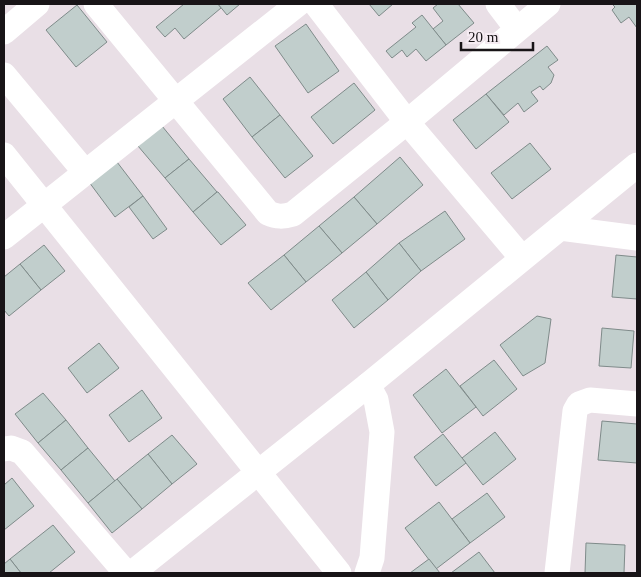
<svg xmlns="http://www.w3.org/2000/svg" width="641" height="577" font-family="Georgia,serif">
<rect width="100%" height="100%" fill="#e9dfe6"/>
<g fill="#c1cecc" stroke="#7f8b8a">
<path d="M184 4H218L221 8 184 39 175 28 165 37 156 27Z"/>
<path d="M218 4H240L227 15Z"/>
<path d="M369 4H393L379 16Z"/>
<path d="M438 4H458L474 23 446 45 433 29 443 21 433 8Z"/>
<path d="M612 4H637V28L629 17 621 23 612 10 615 7Z"/>
<path d="M77 5 107 42 76 67 46 30Z"/>
<path d="M422 15 446 45 426 61 416 49 407 57 402 50 392 58 386 51 416 27 412 23Z"/>
<path d="M306 24 339 71 308 93 275 46Z"/>
<path d="M547 46 558 60 548 67 554 75 551 83 543 90 540 86 531 92 538 101 524 112 518 103 504 115 486 94Z"/>
<path d="M250 77 280 115 252 137 223 99Z"/>
<path d="M354 83 375 110 333 144 311 117Z"/>
<path d="M486 94 509 122 476 149 453 120Z"/>
<path d="M280 115 313 156 285 178 252 137Z"/>
<path d="M162 126 189 159 165 178 138 146Z"/>
<path d="M530 143 551 169 512 199 491 173Z"/>
<path d="M400 157 423 185 377 224 354 197Z"/>
<path d="M189 159 217 192 193 212 165 178Z"/>
<path d="M117 162 143 196 115 217 89 182Z"/>
<path d="M217 192H218L246 225 221 245 193 212Z"/>
<path d="M143 196 167 229 153 239 129 207Z"/>
<path d="M354 197 377 224 342 253 319 226Z"/>
<path d="M445 211 465 239 421 271 399 243Z"/>
<path d="M319 226 342 253 306 282 284 255Z"/>
<path d="M399 243 421 271 388 300 366 272Z"/>
<path d="M44 245 65 271 41 290 20 264Z"/>
<path d="M284 255 306 282 271 310 248 283Z"/>
<path d="M616 255 637 257V299L612 297Z"/>
<path d="M20 264 41 290 9 316 4 310V277Z"/>
<path d="M366 272 388 300 354 328 332 300Z"/>
<path d="M537 316 551 319 545 363 523 376 500 345Z"/>
<path d="M602 328 634 331 631 368 599 366Z"/>
<path d="M99 343 119 368 87 393 68 368Z"/>
<path d="M494 360 517 389 483 416 460 386Z"/>
<path d="M446 369 476 407 442 433 413 395Z"/>
<path d="M142 390 162 418 129 442 109 415Z"/>
<path d="M43 393 66 420 38 443 15 414Z"/>
<path d="M66 420 88 448 61 470 38 443Z"/>
<path d="M602 421 637 424V463L598 460Z"/>
<path d="M495 432 516 459 483 485 462 458Z"/>
<path d="M443 434 466 463 436 486 414 457Z"/>
<path d="M172 435 197 464 172 484 148 454Z"/>
<path d="M88 448 115 481 88 503 61 470Z"/>
<path d="M148 454 172 484 142 509 117 479Z"/>
<path d="M12 478 34 506 4 530V485Z"/>
<path d="M117 479 142 509 112 533 88 503Z"/>
<path d="M487 493 505 517 470 543 452 519Z"/>
<path d="M439 502 470 543 436 569 405 528Z"/>
<path d="M53 525 75 552 49 573H21L10 559Z"/>
<path d="M586 543 625 545 624 573H585Z"/>
<path d="M479 552 495 573H451Z"/>
<path d="M10 559 21 573H4V564Z"/>
<path d="M429 559 440 573H410Z"/>
</g>
<g fill="none" stroke-linecap="round" stroke-linejoin="round">
<g stroke="#fff" stroke-width="25">
<path d="M96 4 268 213C277 217 283 217 293 214L407 122 548 4"/>
<path d="M316 4 407 122 522 258"/>
<path d="M498 4 517 29"/>
<path d="M4 32 37 4"/>
<path d="M4 75 85 172"/>
<path d="M4 155 339 573"/>
<path d="M560 228 637 238"/>
<path d="M4 237 298 4"/>
<path d="M4 449 11 448 22 452 126 573"/>
<path d="M132 573 368 385 637 165"/>
<path d="M367 573 372 558 373 545 382 432 376 400 368 385"/>
<path d="M557 573 575 411 579 404 590 400 637 404"/>
</g>
</g>
<rect width="641" height="577" fill="none" stroke="#181417" stroke-width="10"/>
<path d="M461 42v8h72v-8" fill="none" stroke="#181417" stroke-width="2.5"/>
<text x="468" y="42" font-size="15" fill="#181417" stroke="#f6ecf3" stroke-width="4" paint-order="stroke">20 m</text>
</svg>
